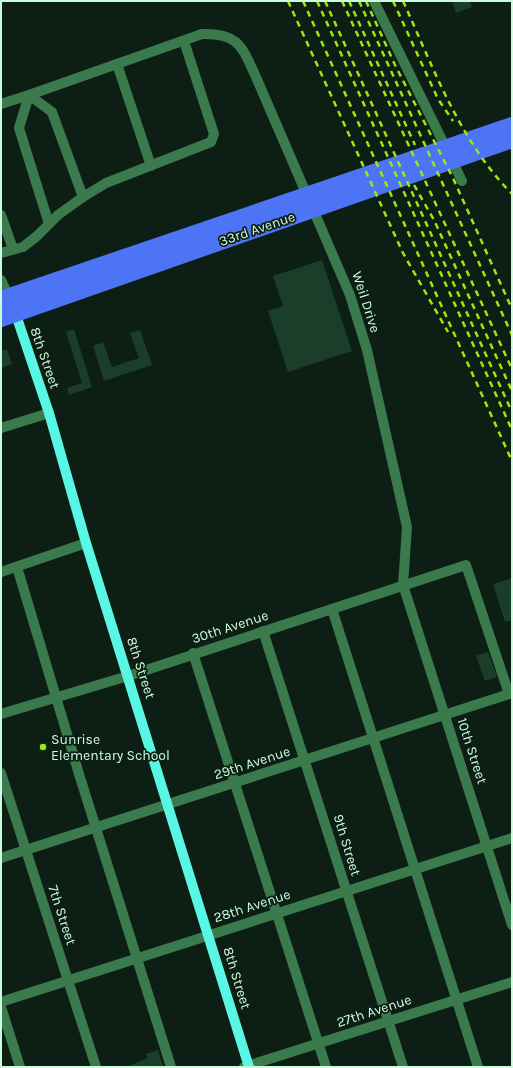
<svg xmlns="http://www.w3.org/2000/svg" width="513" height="1068" font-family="Karla,sans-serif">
<rect width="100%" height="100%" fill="#0d1e14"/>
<g fill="#1a3e2a">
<path d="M452 1H470L472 7 456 13Z"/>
<path d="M322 260 352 351 288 372 268 311 283 306 273 276Z"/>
<path d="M74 329 92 387 69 395 67 388 82 383 66 332Z"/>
<path d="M140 330 152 365 104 381 93 346 103 342 112 367 139 358 130 333Z"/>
<path d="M7 349 12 364 1 368V351Z"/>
<path d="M512 578V620L505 622 493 584Z"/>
<path d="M488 652 497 677 485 681 476 656Z"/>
<path d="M158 1050 163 1067H126L148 1058 146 1054Z"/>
</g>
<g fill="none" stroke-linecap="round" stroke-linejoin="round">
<g stroke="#3a7a4d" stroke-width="10">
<path d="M374 1 462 181"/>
<path d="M117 64 151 166"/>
<path d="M1 104 29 95 52 112 83 197"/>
<path d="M1 215 13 249"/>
<path d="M49 224 19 128 29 95 202 34C239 33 242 47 256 77L350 295 367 350 407 527 403 585 512 925"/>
<path d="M1 253 23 247 37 236 58 215 83 197 106 183 211 142 214 134 184 41"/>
<path d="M1 280 9 297"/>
<path d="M1 428 49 413"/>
<path d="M17 567 79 774 171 1067"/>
<path d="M1 572 86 543"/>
<path d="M332 609 478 1067"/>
<path d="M263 631 403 1067"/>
<path d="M193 653 326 1067"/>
<path d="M1 714 128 676 466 565 509 694"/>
<path d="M1 773 96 1067"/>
<path d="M1 858 512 693"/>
<path d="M1 1002 512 838"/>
<path d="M1 1007 20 1067"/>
<path d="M244 1067 512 982"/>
</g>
<path stroke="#59f6e3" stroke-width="10" d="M14 309 49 413 86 543 249 1067"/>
<g stroke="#4e74f6" stroke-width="18">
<path d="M1 300 512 126"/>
<path d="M1 318 512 139"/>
</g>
<g stroke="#9be90c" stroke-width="2.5" stroke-dasharray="6 5" stroke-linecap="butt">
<path d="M288 1 403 253 448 332"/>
<path d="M303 1 512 461"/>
<path d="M317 1 512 430"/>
<path d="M325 1 512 412"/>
<path d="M342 1 512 369"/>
<path d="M349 1 415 145"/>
<path d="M359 1 512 335"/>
<path d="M366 1 395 65 453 178 512 309"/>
<path d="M393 1 438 99 453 121"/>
<path d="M403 1C434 69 459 140 512 194"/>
<path d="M414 185 434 220 512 391"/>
</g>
</g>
<circle fill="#9be90c" stroke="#0d1e14" stroke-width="1.5" cx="43" cy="747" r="4"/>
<g text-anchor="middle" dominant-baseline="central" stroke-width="3.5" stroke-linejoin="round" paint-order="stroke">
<g font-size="14" fill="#ccfcde" stroke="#0d1e14">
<text transform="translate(257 229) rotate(-19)">33rd Avenue</text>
<text transform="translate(366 302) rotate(72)">Weil Drive</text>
<text transform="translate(45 358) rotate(71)">8th Street</text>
<text transform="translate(230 627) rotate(-18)">30th Avenue</text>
<text transform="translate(141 668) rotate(72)">8th Street</text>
<text transform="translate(472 751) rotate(72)">10th Street</text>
<text transform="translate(252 763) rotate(-18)">29th Avenue</text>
<text transform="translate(347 845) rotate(73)">9th Street</text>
<text transform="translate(252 906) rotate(-18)">28th Avenue</text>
<text transform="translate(62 915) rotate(72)">7th Street</text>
<text transform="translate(237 978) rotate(73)">8th Street</text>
<text transform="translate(374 1011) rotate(-18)">27th Avenue</text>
</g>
<g font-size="14" fill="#ccfcde" stroke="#0d1e14" text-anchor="start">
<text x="51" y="739">Sunrise<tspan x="51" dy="16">Elementary School</tspan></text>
</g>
</g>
<rect width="513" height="1068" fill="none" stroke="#ccfcde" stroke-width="4"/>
</svg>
